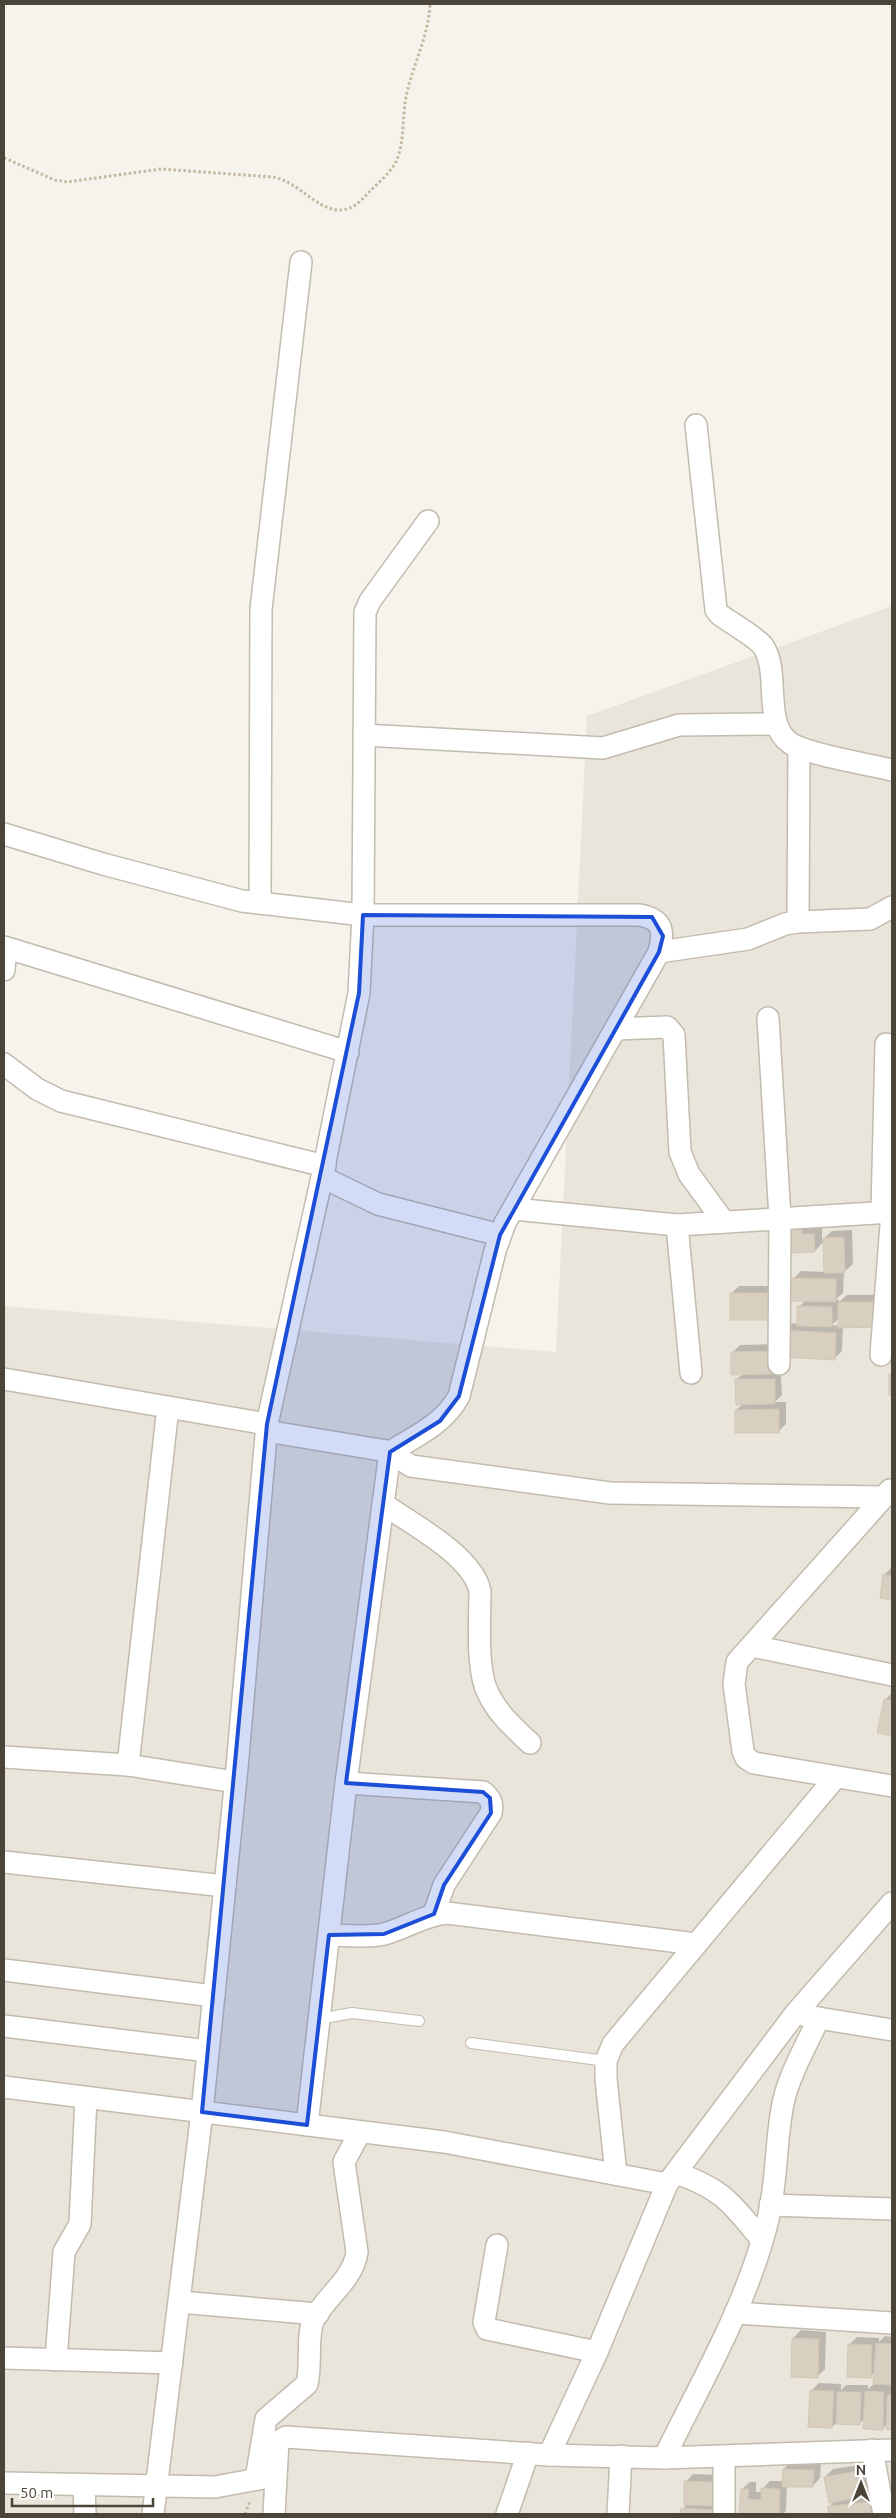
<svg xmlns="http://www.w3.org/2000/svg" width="896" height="2518" font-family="Ubuntu,sans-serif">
<rect width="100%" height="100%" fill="#f6f3ec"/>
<path fill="#eae5da" d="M892 606V2514H4V1306L556 1352 587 716Z"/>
<g fill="#0003" fill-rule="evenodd">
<path d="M822 1227V1240L832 1231 852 1230 853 1264 844 1272 843 1293 836 1299 839 1300V1302L847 1295H883V1318L843 1327 842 1351 834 1359 786 1331 793 1323 798 1324 799 1307 806 1300 793 1279 801 1271 825 1272 824 1241 815 1251 791 1229ZM839 1318V1326L832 1325Z"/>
<path d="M739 1286H777V1311L731 1294Z"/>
<path d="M779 1344 782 1395 775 1402H786V1424L778 1432 736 1410 743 1404 736 1380 743 1374 732 1353 740 1345Z"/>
<path d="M892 1567V1598L881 1597 884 1575Z"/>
<path d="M892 1693V1735L879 1732 886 1699Z"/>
<path d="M801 2330 826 2332 825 2369 817 2377 793 2338Z"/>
<path d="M885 2336 892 2337V2428H887V2424L882 2429 865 2418 860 2423 838 2421 832 2427 811 2391 819 2383 841 2384V2390L846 2385H868V2389L875 2383V2372L870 2377 849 2345 857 2337 879 2338V2342Z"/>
<path d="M792 2461 821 2462 820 2478 813 2486H787L786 2511 783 2514H741L742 2489 750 2482H756V2492H762L763 2488 770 2481H784V2469Z"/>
<path d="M866 2464 870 2488 862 2496 877 2495 880 2514H830L829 2507 834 2501 825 2477 833 2469Z"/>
<path d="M693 2474 722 2475 721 2514H682L685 2506 686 2482Z"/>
</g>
<g fill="#d8cfc1" stroke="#d3c7b4">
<path d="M802 1227V1234H814L815 1252 791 1253 789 1228Z"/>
<path d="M844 1237 845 1273H824L823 1238Z"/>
<path d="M792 1278 836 1279V1302L792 1301Z"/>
<rect x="730" y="1293" width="40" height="27"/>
<path d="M838 1302H875L876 1327 838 1328Z"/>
<path d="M797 1306 832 1307V1327L797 1326Z"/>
<path d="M784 1330 836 1333 835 1360 783 1357Z"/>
<path d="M772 1351V1374L731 1375V1352Z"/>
<path d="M889 1374H892V1396L889 1395Z"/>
<path d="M735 1379H775V1404L736 1405Z"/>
<path d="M779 1409V1433H735V1410Z"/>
<path d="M883 1574 892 1576V1600L880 1598Z"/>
<path d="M884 1699 892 1700V1736L877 1733Z"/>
<path d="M792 2338 819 2339 818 2378 791 2377Z"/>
<path d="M876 2343 892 2344V2385L873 2384Z"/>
<path d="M848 2344 872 2345 871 2378 847 2377Z"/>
<path d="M810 2390 834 2391 832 2428 808 2427Z"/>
<path d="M865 2391 884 2392 883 2430 863 2429Z"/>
<path d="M837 2392H861L860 2425 836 2424Z"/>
<path d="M887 2395H892V2430L886 2429Z"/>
<path d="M783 2469 814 2470 813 2487H782Z"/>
<path d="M858 2471 863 2497 829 2503 824 2477Z"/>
<path d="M684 2481 714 2482V2506L684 2505Z"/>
<path d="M761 2488 780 2489 779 2514H739L741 2489H749L748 2499 761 2500Z"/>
<path d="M870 2502 871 2514H828V2506Z"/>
<path d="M681 2508 714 2510V2514H680Z"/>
</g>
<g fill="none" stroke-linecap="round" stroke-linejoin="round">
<g stroke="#c2bbae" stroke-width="12">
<g id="lane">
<path d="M319 2019 352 2013 419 2021"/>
<path d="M471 2043 606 2061"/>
</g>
</g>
<g stroke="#c2bbae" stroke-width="24">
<g id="street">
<path d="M696 425 716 610 720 615C730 622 756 637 763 646 781 673 762 723 790 743 808 755 868 764 892 770"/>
<path d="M364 735 603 748 679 725 776 724"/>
<path d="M4 834 103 864 242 901 363 915H640C664 920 664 931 659 952L505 1223 495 1251 459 1396C444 1424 416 1436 390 1452L346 1783 307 2125"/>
<path d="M260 903 261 609 301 262"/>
<path d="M798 922 799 748"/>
<path d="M4 947 348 1052"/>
<path d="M659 952 748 939 785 924 798 922 870 919 892 907"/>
<path d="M4 970 6 948"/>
<path d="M768 1018 780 1218 779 1364"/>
<path d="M616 1029 667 1027 674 1035 680 1152 689 1174 724 1222"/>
<path d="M4 1064 37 1089 61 1101 325 1166"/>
<path d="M322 1177 378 1204 500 1235"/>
<path d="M514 1209 677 1225 892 1212"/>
<path d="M882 1212 886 1044"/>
<path d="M677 1225 691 1373"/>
<path d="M881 1355 892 1212"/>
<path d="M4 1379 267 1424"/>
<path d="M266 1431 381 1450 390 1452 411 1466 610 1493 884 1497"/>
<path d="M890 1490 737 1662 734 1684 743 1751 746 1758 754 1763 892 1786"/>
<path d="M383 1504C412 1524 473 1556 480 1591 480 1618 476 1670 488 1693 497 1713 514 1728 530 1743"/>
<path d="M752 1646 892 1675"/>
<path d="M4 1757 128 1765 235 1782"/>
<path d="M128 1765 168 1407"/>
<path d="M346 1783 483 1792C491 1799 493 1803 491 1813L444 1885 434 1914"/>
<path d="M4 1862 225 1886"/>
<path d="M329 1935C347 1935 366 1938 384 1934 406 1928 424 1915 447 1913L696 1944"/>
<path d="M4 1970 214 1996"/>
<path d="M806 2016 892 2030"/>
<path d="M4 2026 208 2051"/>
<path d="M4 2087 444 2142 667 2184 597 2352 549 2455 664 2458 892 2450"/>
<path d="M676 2173C723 2189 731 2203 762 2240"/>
<path d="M616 2174 606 2079V2061L613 2044 835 1778"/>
<path d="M667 2184 795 2014 892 1903"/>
<path d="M770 2205 892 2209"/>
<path d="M497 2245 484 2322 487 2329 597 2352"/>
<path d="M180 2302 318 2314"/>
<path d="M735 2313 892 2323"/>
<path d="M4 2358 172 2363"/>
<path d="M56 2360 64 2252 80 2224 86 2098"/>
<path d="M872 2450 884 2514"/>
<path d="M664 2458C702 2380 748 2303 768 2219 778 2179 775 2138 784 2099 791 2071 807 2044 819 2018"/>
<path d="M256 2479 266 2419 307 2384C312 2365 306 2335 314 2319 327 2295 353 2280 357 2252L344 2162 360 2132"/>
<path d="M4 2483 215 2487 269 2477"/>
<path d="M84 2485 85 2514"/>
<path d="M153 2514 202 2112 237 1768 267 1424 322 1177 359 993 363 915 365 612 370 601 428 521"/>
<path d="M274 2514 278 2442 286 2437 549 2455"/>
<path d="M507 2514 528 2453"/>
<path d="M618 2514 621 2456"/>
<path d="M724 2514V2456"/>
</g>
</g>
<g stroke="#c4b79f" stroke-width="3" stroke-dasharray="2.5 2.5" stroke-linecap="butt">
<path d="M4 158 55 180 67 182 161 169 273 177C297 181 314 207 337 210 352 211 360 202 369 192 379 182 393 171 398 157 405 136 402 113 407 92 414 63 429 34 430 4"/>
<path d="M245 2514 250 2501"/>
</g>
<use href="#lane" stroke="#fff" stroke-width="10"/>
<use href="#street" stroke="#fff" stroke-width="21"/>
</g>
<path fill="#1d4ed8" fill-opacity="0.2" stroke="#1d4ed8" stroke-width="4" stroke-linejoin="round" d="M363 915 652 917 663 936 659 952 500 1235 459 1396 440 1421 390 1452 346 1783 483 1792 490 1798 491 1813 444 1885 434 1914 384 1934 329 1935 307 2125 202 2112 267 1424 359 993Z"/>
<rect width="896" height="2518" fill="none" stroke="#4b4439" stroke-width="10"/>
<g transform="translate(861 2483)" stroke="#ffffff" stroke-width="4" paint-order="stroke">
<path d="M0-4L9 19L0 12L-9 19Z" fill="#4b4439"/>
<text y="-8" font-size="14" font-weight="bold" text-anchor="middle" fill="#4b4439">N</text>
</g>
<path d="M12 2498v8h141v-8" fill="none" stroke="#4b4439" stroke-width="2.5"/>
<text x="20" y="2498" font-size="15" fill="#4b4439" stroke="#ffffff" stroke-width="4" paint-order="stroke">50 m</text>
</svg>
